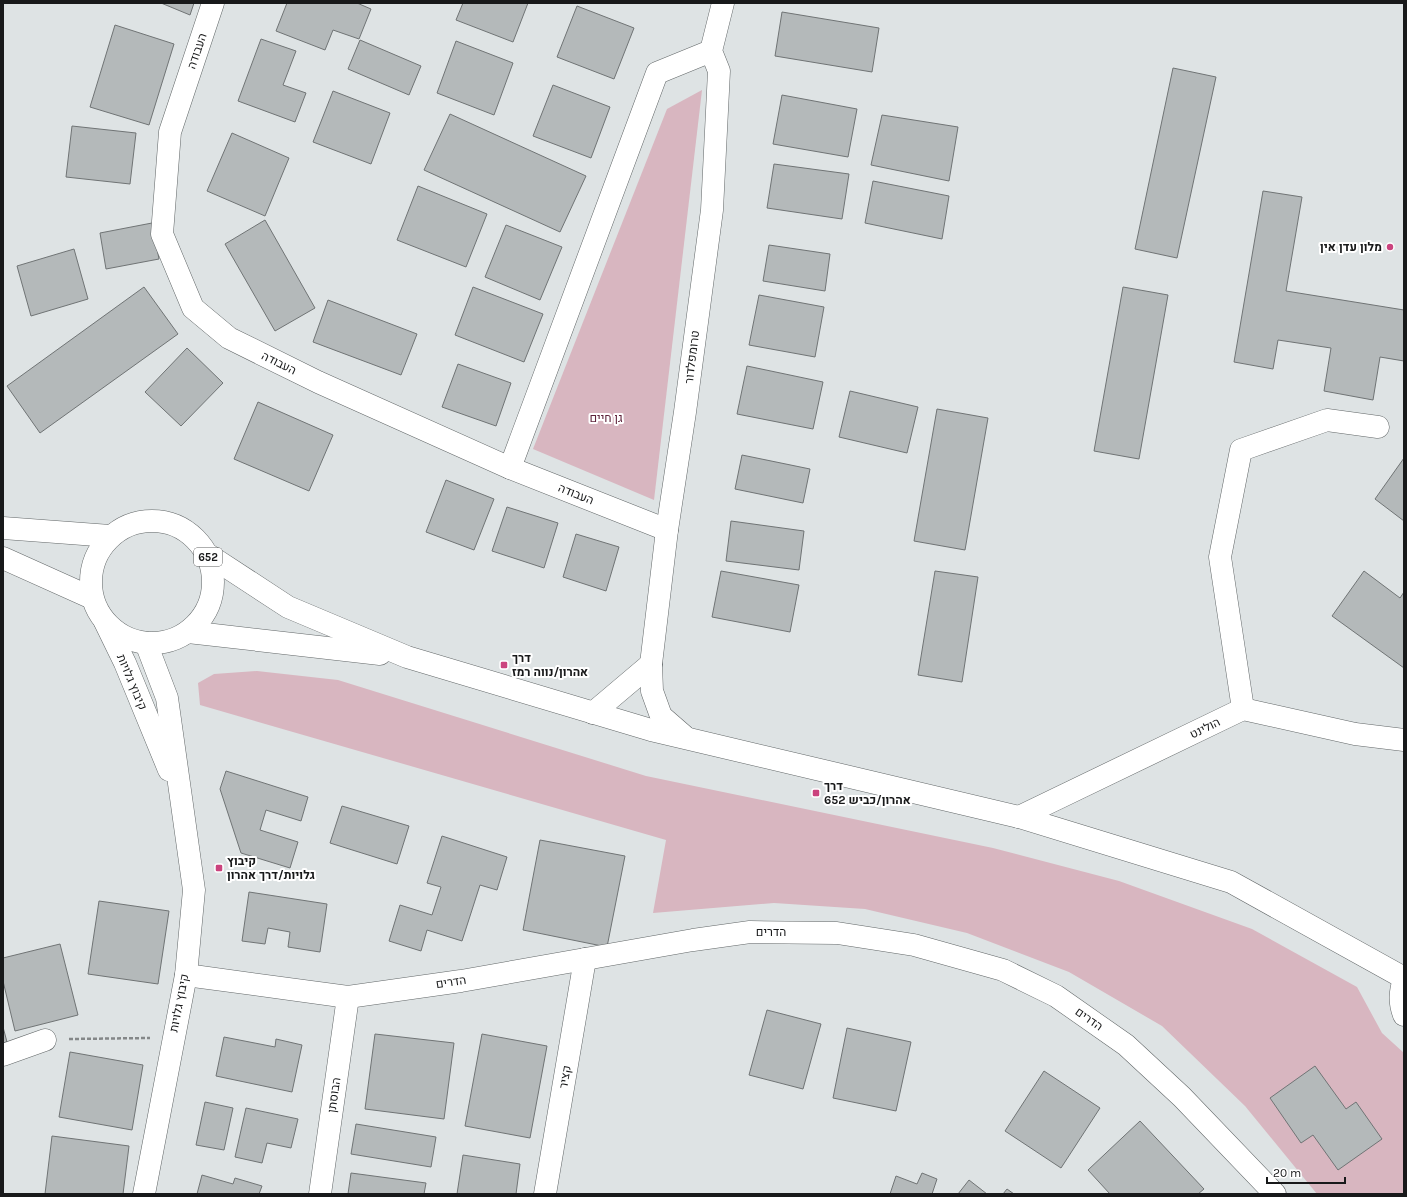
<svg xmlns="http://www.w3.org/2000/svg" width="1407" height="1197" font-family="Karla,Heebo,sans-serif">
<rect width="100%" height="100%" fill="#dee3e4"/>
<g fill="#d8b6c0">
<path d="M702 90 654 500 533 449 667 109Z"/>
<path d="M257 671 338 680 646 776 993 848 1119 881 1252 929 1357 987 1382 1033 1404 1053V1194H1317L1245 1106 1162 1026 1069 972 967 933 865 909 774 903 653 913 666 840 200 705 198 683 214 674Z"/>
</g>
<g fill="#b4b9ba" stroke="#707475">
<path d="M161 3H194L190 15Z"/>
<path d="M287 3H357L371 9 359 39 333 30 325 50 276 31Z"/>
<path d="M463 3H528L513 42 456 20Z"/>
<path d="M577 6 634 28 614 79 557 57Z"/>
<path d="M782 12 879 28 872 72 775 56Z"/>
<path d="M115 25 174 44 149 125 90 107Z"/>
<path d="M261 39 296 51 283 85 306 93 295 122 238 101Z"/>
<path d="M360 40 421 66 409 95 348 69Z"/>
<path d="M456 41 513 63 494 115 437 93Z"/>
<path d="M1173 68 1216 77 1177 258 1135 249Z"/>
<path d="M553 85 610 107 591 158 533 136Z"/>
<path d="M333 91 390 113 371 164 313 142Z"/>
<path d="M782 95 857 109 848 157 773 144Z"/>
<path d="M450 114 586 176 560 232 424 170Z"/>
<path d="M882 115 958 127 949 181 871 165Z"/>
<path d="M72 126 136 133 130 184 66 177Z"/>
<path d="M232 133 289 158 265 216 207 191Z"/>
<path d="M774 164 849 174 842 219 767 208Z"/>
<path d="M873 181 949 196 942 239 865 223Z"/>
<path d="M418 186 487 214 466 267 397 240Z"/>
<path d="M1263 191 1302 197 1286 291 1404 310V361L1380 357 1373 400 1324 391 1331 348 1278 340 1273 369 1234 362Z"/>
<path d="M265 220 315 308 275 331 225 244Z"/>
<path d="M152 223 159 259 106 269 100 233Z"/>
<path d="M506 225 562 247 540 300 485 277Z"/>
<path d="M769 245 830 254 825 291 763 281Z"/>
<path d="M74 249 88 299 31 316 17 266Z"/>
<path d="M144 287 178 334 40 433 7 386Z"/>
<path d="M473 287 543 314 524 362 455 335Z"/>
<path d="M1123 287 1168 295 1139 459 1094 451Z"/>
<path d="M759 295 824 307 815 357 749 345Z"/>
<path d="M328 300 417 334 401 375 313 342Z"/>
<path d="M187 348 223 383 181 426 145 392Z"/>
<path d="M458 364 511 383 496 426 442 407Z"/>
<path d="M747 366 823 382 813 429 737 414Z"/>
<path d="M850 391 918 407 907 453 839 437Z"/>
<path d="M258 402 333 435 309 491 234 459Z"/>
<path d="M937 409 988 418 965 550 914 541Z"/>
<path d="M742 455 810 469 803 503 735 489Z"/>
<path d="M1404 458V521L1375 499Z"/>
<path d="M446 480 494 499 474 550 426 532Z"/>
<path d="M507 507 558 523 544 568 492 551Z"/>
<path d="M731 521 804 531 799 570 726 561Z"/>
<path d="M576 534 619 547 606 591 563 577Z"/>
<path d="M721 571 799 585 790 632 712 617Z"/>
<path d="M935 571 978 577 962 682 918 675Z"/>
<path d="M1364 571 1400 598 1404 592V668L1332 616Z"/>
<path d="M226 771 308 797 301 821 266 810 260 830 298 842 290 868 241 853 220 789Z"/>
<path d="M342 806 409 826 397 864 330 843Z"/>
<path d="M442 836 507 857 497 890 480 885 462 941 427 930 421 951 389 941 400 905 432 915 441 887 427 883Z"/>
<path d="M540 840 625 856 607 947 523 930Z"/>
<path d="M249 892 327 904 320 952 288 947 290 932 268 928 265 944 242 941Z"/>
<path d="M99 901 169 911 158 984 88 974Z"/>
<path d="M60 944 78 1015 15 1031 3 981V958Z"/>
<path d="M767 1010 821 1024 803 1089 749 1075Z"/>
<path d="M3 1027 7 1042 3 1043Z"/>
<path d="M847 1028 911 1042 896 1111 833 1098Z"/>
<path d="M375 1034 454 1043 444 1119 365 1109Z"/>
<path d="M482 1034 547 1046 530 1138 465 1126Z"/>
<path d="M224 1037 275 1047 276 1039 302 1045 292 1092 216 1076Z"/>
<path d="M70 1052 143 1065 132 1130 59 1117Z"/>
<path d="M1315 1066 1346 1109 1356 1102 1382 1139 1338 1170 1313 1135 1301 1143 1270 1098Z"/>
<path d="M1044 1071 1100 1108 1061 1168 1005 1131Z"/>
<path d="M205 1102 233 1108 224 1150 196 1145Z"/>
<path d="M246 1108 298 1119 291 1148 267 1143 262 1163 235 1157Z"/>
<path d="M1140 1121 1204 1189 1198 1194H1110L1088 1170Z"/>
<path d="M356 1124 436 1137 431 1167 351 1154Z"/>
<path d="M52 1136 129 1146 123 1194H45Z"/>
<path d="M463 1155 520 1164 516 1194H457Z"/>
<path d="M351 1173 426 1183 424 1194H348Z"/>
<path d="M922 1173 937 1179 932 1194H890L896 1176 917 1184Z"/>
<path d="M202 1175 233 1184 235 1178 262 1186 259 1194H197Z"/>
<path d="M969 1180 987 1194H958Z"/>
<path d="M1007 1189 1014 1194H1003Z"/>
</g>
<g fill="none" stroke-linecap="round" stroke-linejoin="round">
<g stroke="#626768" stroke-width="23">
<g id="street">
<path d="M213 3 170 132 162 234 193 308 229 338 318 382 510 468 667 530"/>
<path d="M510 468 657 73 711 51"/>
<path d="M651 664 667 530 685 412 712 210 719 71 711 51 723 3"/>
<path d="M1243 709 1220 557 1241 450 1327 420 1378 427"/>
<path d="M1019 817 1243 709 1355 734 1404 740"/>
<path d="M186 975 348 997 461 981 693 940 750 932 837 933 914 945 1003 970 1056 996 1126 1045 1182 1097 1275 1194"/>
<path d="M3 1055 45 1040"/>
<path d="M320 1194 348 997"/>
<path d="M545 1194 585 959"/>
</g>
</g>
<g stroke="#626768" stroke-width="23">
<g id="secondary">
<path d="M105 622 125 663 169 770"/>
<path d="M144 1194 186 975 194 890 167 698 146 643"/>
</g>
</g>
<g stroke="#626768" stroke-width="23">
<g id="primary">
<circle cx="152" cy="582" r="61"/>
<path d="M3 528 110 536"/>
<path d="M207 554 288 607 407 657 651 730 1019 817 1231 882 1404 978"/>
<path d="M3 558 92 598"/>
<path d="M188 632 380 654"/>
<path d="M651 664 652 691 661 716 684 736"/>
<path d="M593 713 651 664"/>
<path d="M1404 979C1400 992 1399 1002 1404 1015"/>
</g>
</g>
<path stroke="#848788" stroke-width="2.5" stroke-dasharray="4 2" stroke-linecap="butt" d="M69 1039 150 1038"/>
<use href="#street" stroke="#fff" stroke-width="22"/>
<use href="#secondary" stroke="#fff" stroke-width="22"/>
<use href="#primary" stroke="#fff" stroke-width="22"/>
</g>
<g fill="#cb437e" stroke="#fff" stroke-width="1.5">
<circle cx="1390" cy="247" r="4"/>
<rect x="500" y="661" width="8" height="8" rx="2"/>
<rect x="812" y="789" width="8" height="8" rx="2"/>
<rect x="215" y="864" width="8" height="8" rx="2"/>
</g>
<g text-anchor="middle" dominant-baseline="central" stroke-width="4" stroke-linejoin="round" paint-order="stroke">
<rect fill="#fff" stroke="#5d5e5f" stroke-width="1" x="194" y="548" width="28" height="18" rx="3"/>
<g font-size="11" font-weight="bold" fill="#18191a">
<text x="208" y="557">652</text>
</g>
<g font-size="12" fill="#18191a" stroke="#fff">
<text transform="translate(197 51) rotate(-71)">העבודה</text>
<text transform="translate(692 357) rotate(-83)">טרומפלדור</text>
<text transform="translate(279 363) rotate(26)">העבודה</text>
<text transform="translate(576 494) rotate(22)">העבודה</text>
<text transform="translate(132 682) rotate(67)">קיבוץ גלויות</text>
<text transform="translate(1205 728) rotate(-26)">הולינט</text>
<text x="771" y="932">הדרים</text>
<text transform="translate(451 982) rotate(-9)">הדרים</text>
<text transform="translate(179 1003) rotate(-79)">קיבוץ גלויות</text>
<text transform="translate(1089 1019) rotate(35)">הדרים</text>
<text transform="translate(565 1077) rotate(-80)">קציר</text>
<text transform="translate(334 1095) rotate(-82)">הבוסתן</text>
</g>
<g font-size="12" font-weight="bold" fill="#18191a" stroke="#fff" text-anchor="start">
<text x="1382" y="247" text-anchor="end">מלון עדן אין</text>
<text x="512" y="658">דרך<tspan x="512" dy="14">אהרון/נווה רמז</tspan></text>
<text x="824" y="786">דרך<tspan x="824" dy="14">אהרון/כביש 652</tspan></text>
<text x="227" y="861">קיבוץ<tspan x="227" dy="14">גלויות/דרך אהרון</tspan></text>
</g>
<g font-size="12" fill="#5d223a" stroke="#fff">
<text x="606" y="418">גן חיים</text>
</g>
</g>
<rect width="1407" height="1197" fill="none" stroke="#18191a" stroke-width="8"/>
<path d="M1267 1177v6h78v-6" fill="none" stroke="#18191a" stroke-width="2"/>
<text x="1273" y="1177" font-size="12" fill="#18191a" stroke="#ffffff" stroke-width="3" paint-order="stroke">20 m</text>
</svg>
